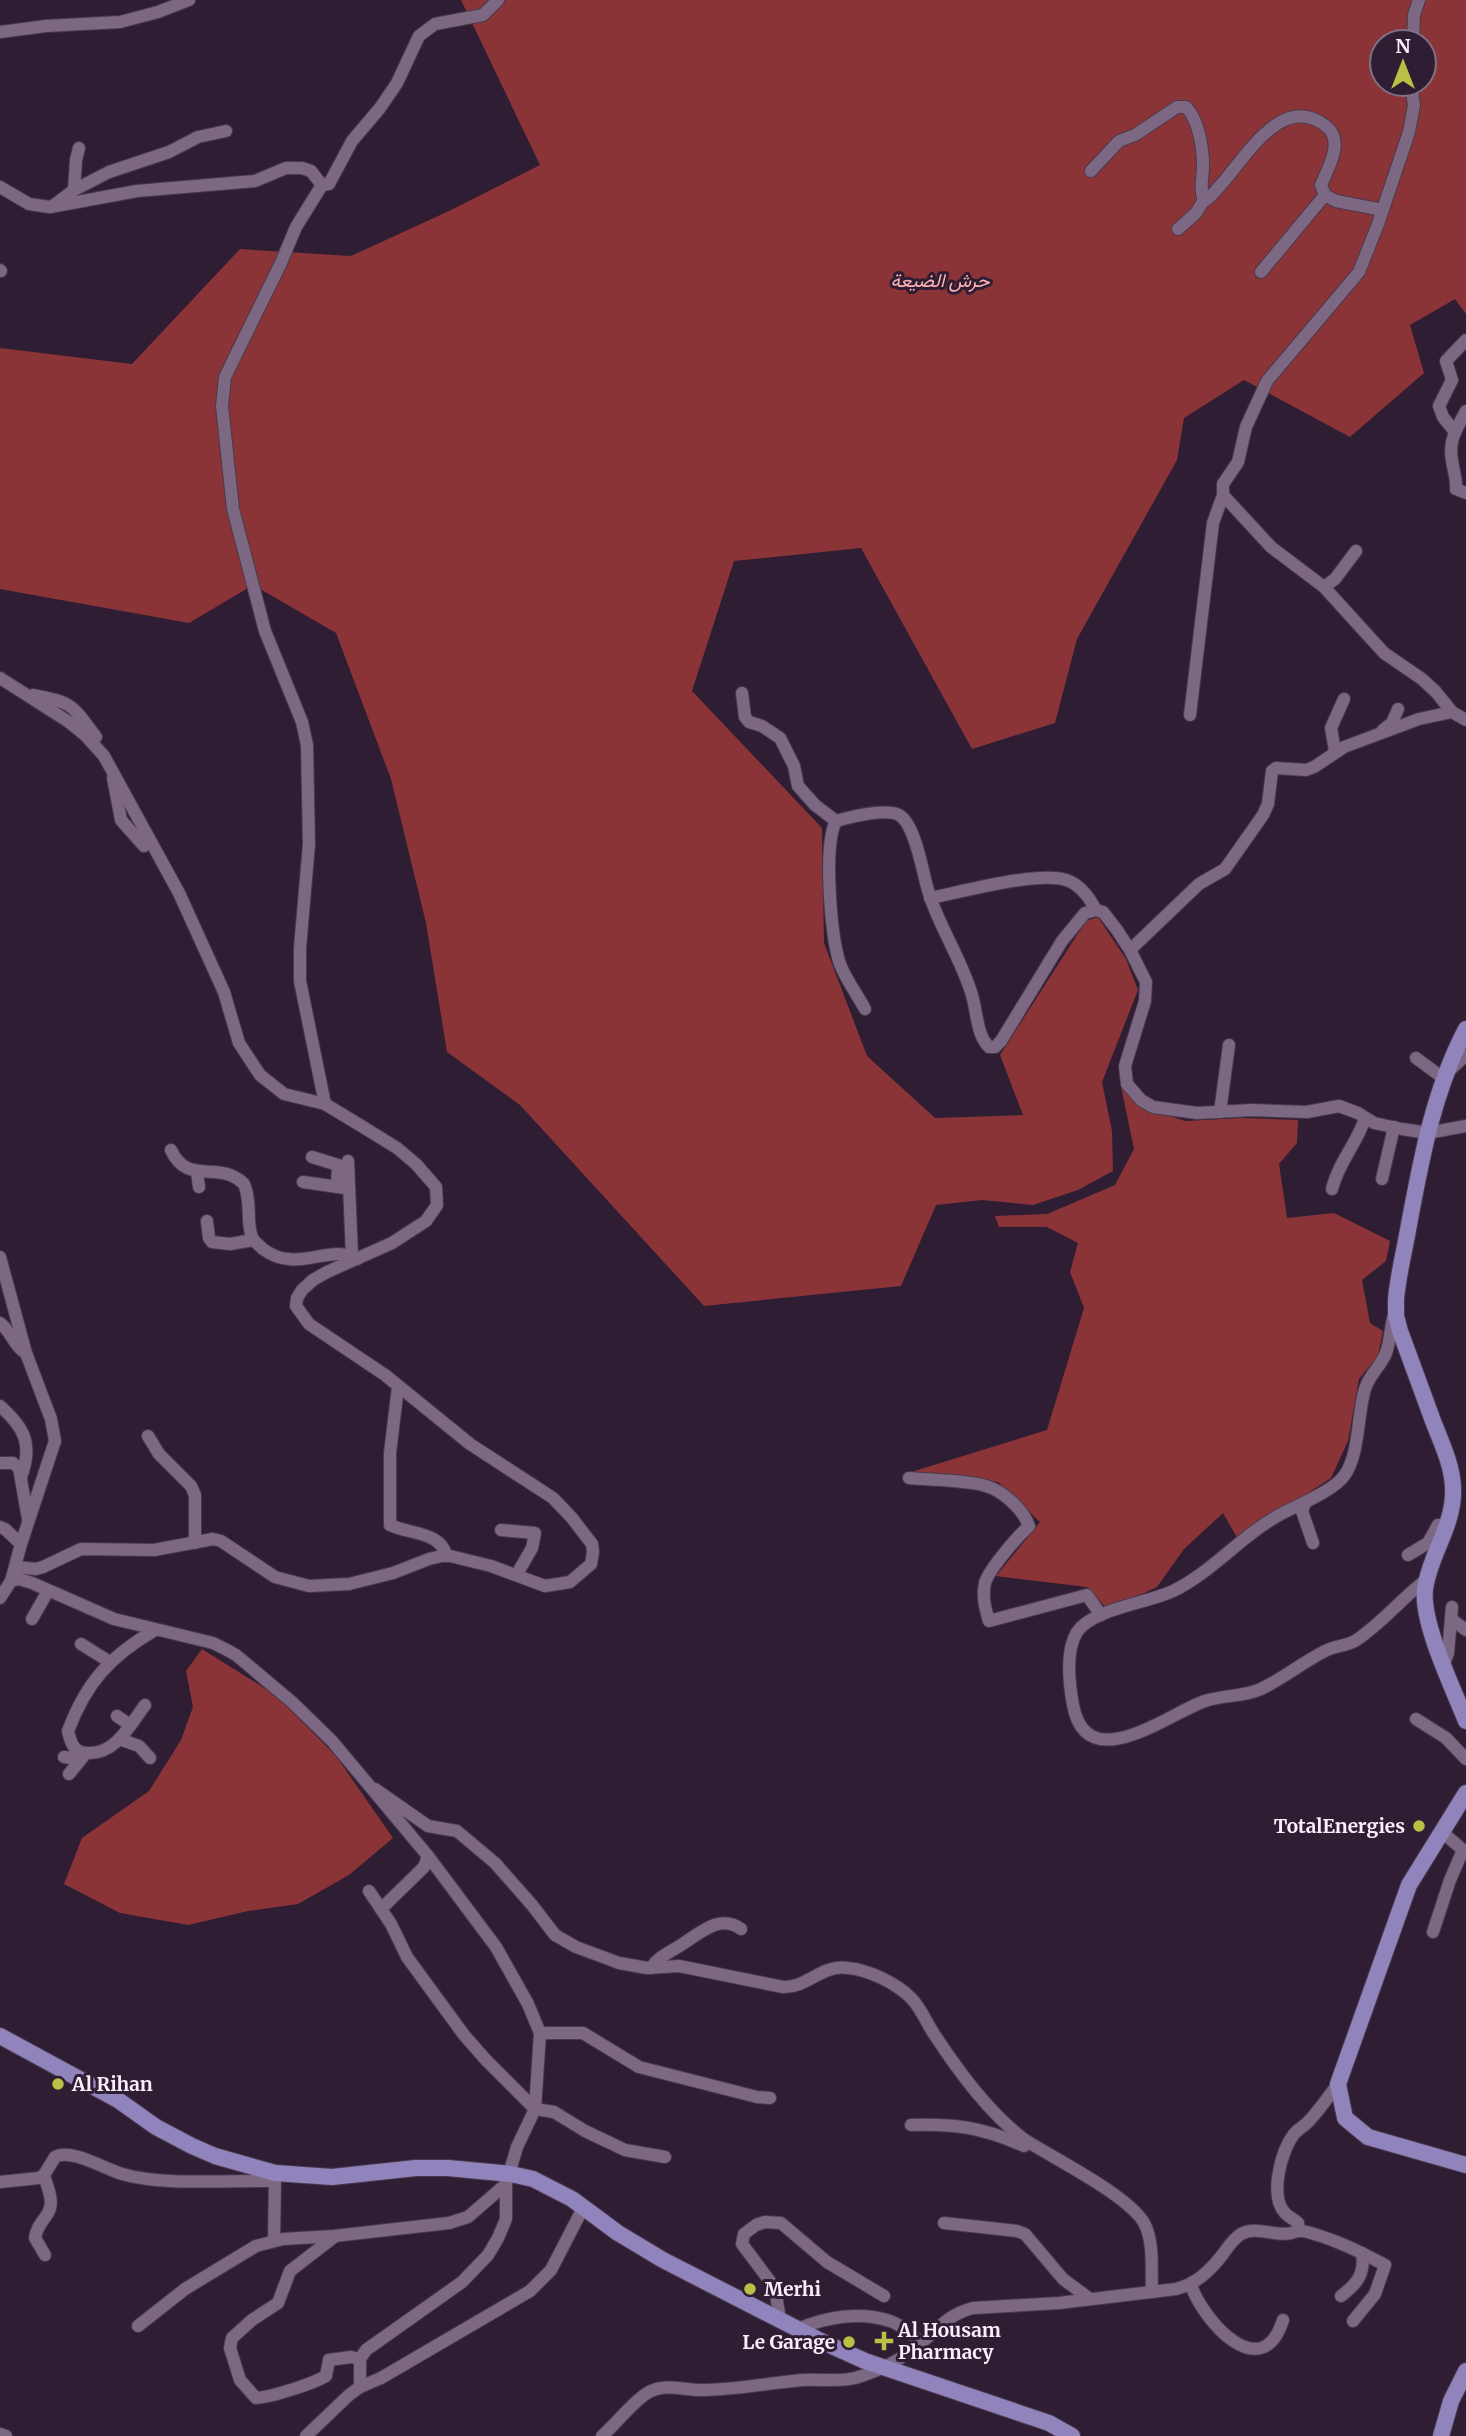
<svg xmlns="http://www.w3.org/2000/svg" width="1466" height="2436" font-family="Merriweather,Vazirmatn,serif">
<rect width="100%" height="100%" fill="#2f1d34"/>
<g fill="#8a3438" fill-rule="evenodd">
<path d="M461 0H1466V314L1455 299 1410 325 1424 373 1350 437 1244 380 1184 418 1177 460 1077 639 1055 723 972 749 861 548 734 561 692 691 822 828 824 943 867 1056 935 1118 1023 1115 1000 1055 1086 921 1098 917 1126 959 1138 990 1102 1082 1112 1131 1113 1171 1078 1190 1033 1205 982 1200 936 1205 901 1286 704 1306 520 1105 447 1052 426 923 391 779 336 633 253 585 189 623 0 589V348L132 364 240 249 351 256 449 211 540 165ZM1382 42H1424V84H1382Z"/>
<path d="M1120 1082 1137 1105 1185 1121 1241 1118 1298 1120 1297 1143 1279 1164 1287 1218 1334 1213 1390 1241 1386 1261 1362 1280 1370 1323 1383 1331 1378 1356 1359 1379 1348 1441 1331 1478 1238 1539 1223 1513 1184 1549 1157 1587 1108 1610 1087 1587 996 1576 1040 1522 998 1482 908 1473 1047 1430 1084 1308 1070 1272 1078 1243 1047 1227H999L995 1216 1047 1214 1115 1185 1134 1149Z"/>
<path d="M202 1649 277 1696 336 1756 393 1838 349 1875 298 1904 248 1911 188 1925 120 1913 64 1884 82 1838 149 1791 181 1740 193 1707 186 1671Z"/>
</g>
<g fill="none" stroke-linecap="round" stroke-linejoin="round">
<g stroke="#493a4d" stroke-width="14">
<g id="minor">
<path d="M0 32 46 26 120 22 158 12 189 0"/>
<path d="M1413 42 1414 15 1419 0"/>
<path d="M1411 84 1414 105 1409 132 1378 224 1359 272 1267 381 1246 427 1238 462 1223 484V495L1271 547 1324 587 1384 653 1422 679 1436 692 1452 712 1466 720"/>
<path d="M1091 171 1119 141 1135 135 1177 107H1186C1199 120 1203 149 1203 166 1203 178 1199 189 1204 200H1206C1237 176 1276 87 1326 126 1345 141 1328 168 1321 185L1325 195 1336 201 1383 210"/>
<path d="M0 187 29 204 50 207 137 191 255 181 286 168H302L311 171 322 185"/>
<path d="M74 190 76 160 79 148"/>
<path d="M54 205 74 190 109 172 169 152 198 137 226 131"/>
<path d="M1178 229 1196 213 1204 200"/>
<path d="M0 270 1 271"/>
<path d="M1261 272 1325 195"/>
<path d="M1466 411C1457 428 1448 441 1452 460 1453 471 1457 478 1456 489L1466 493"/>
<path d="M1455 432 1443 417 1439 406 1452 380 1446 361 1466 340"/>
<path d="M1324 587 1335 579 1356 551"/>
<path d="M0 678 69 722 85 735 104 756 179 893 224 992 239 1043 260 1075 284 1094 325 1104 363 1127 397 1148 416 1164 436 1187 437 1205 426 1221 392 1243 327 1272 313 1280 302 1290 297 1298 296 1306 309 1324 385 1375 470 1444 553 1498 572 1518 592 1544 593 1552 591 1564 570 1582 545 1586 491 1566 446 1555 429 1559 393 1573 349 1584 309 1586 275 1577 221 1541 213 1539 154 1550 81 1549 43 1567 36 1569 16 1567"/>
<path d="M742 693 745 717 749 722 762 726 780 738 794 766 798 786 815 805 836 821C850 817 886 808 899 815 914 823 922 867 926 883 936 922 959 954 971 992 977 1008 976 1035 989 1047H995L1001 1041 1062 941 1085 913 1096 910 1103 912 1117 930 1130 950 1146 982 1145 1001 1125 1066 1127 1084 1141 1100 1153 1107 1197 1113 1252 1110 1307 1112 1339 1106 1358 1113 1374 1123 1402 1129 1428 1133 1466 1126"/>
<path d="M33 695C74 703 71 704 96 737"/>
<path d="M1190 715 1213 523 1223 495"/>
<path d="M1383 730 1392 723 1398 709"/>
<path d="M1335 751 1331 728 1344 699"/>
<path d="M113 778 121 820 144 846"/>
<path d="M836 821C823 846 831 933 839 961 844 977 857 994 865 1009"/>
<path d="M930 898C962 892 1036 871 1066 880 1080 884 1089 897 1096 910"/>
<path d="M1130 950 1199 884 1225 869 1263 815 1268 804 1272 771 1276 768 1306 770 1314 767 1344 747 1419 719 1452 712"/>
<path d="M1416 1058 1443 1078"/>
<path d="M1450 1070 1466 1055"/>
<path d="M325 1104 300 981V948L309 844 307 745 302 722 265 631 233 509 222 406 225 377 281 263 296 227 322 185 329 184 352 141 380 108 397 83 419 36 435 24 483 15 498 0"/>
<path d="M1220 1112 1229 1045"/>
<path d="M171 1150C188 1187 219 1159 244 1184 252 1202 246 1223 252 1237 254 1242 259 1245 263 1249 297 1275 330 1242 357 1259"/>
<path d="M312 1157 338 1165 337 1187"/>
<path d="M348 1161 352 1256"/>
<path d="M197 1172 199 1187"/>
<path d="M1382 1179 1394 1127"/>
<path d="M303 1182 345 1188"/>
<path d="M1332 1189C1339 1161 1357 1144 1365 1118"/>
<path d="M207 1221 209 1238 212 1242 230 1244 253 1240"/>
<path d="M0 1257 26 1353 51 1419 55 1441 21 1544 11 1581 0 1598"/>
<path d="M1395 1312C1390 1325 1391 1339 1386 1353 1381 1366 1369 1375 1365 1389 1357 1415 1360 1454 1344 1476 1333 1491 1298 1505 1281 1514 1243 1534 1211 1573 1173 1591 1148 1603 1092 1609 1077 1632 1065 1651 1069 1683 1073 1705 1087 1779 1169 1713 1205 1701 1223 1695 1243 1697 1261 1689 1284 1678 1303 1662 1325 1651 1334 1646 1346 1646 1355 1641 1381 1624 1402 1598 1427 1579"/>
<path d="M0 1323C11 1331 13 1344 23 1351"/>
<path d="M398 1387 390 1453V1525C409 1534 441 1532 446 1555"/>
<path d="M0 1406C25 1428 33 1445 21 1477"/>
<path d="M148 1436 159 1454 191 1486 195 1495V1543"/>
<path d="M0 1463H13L19 1468 28 1519"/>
<path d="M909 1478C928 1480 969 1480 986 1486 1003 1491 1023 1509 1029 1526 1018 1536 989 1569 985 1583 982 1596 985 1608 989 1621L1087 1595 1101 1615"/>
<path d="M1305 1503 1302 1511 1313 1543"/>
<path d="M0 1527 5 1529 21 1544"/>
<path d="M501 1530 535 1533 532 1548 517 1574"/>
<path d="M1408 1555 1428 1543 1438 1525 1448 1527"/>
<path d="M11 1581 19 1579 32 1583 114 1619 213 1643 227 1650 236 1655 292 1702 332 1741 428 1856 496 1947 528 2004 540 2033 535 2109 517 2147 506 2184V2219L498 2238 488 2255 462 2282 366 2350 360 2359V2387"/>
<path d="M32 1619 48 1591"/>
<path d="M1451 1619 1466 1630"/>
<path d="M81 1644 110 1662"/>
<path d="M1444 1664 1448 1653 1452 1607"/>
<path d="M145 1705C130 1725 116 1754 88 1753 74 1753 71 1744 68 1731 86 1683 110 1656 155 1630"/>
<path d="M117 1716 130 1725"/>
<path d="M1416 1719 1446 1738 1466 1759"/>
<path d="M119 1739 139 1746 150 1758"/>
<path d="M64 1757 71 1758 78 1751"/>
<path d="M69 1774 86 1753"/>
<path d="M375 1789 428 1826 457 1831 495 1863 532 1905 555 1935 576 1947 619 1963 647 1968 679 1966 783 1987C807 1988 822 1964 848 1968 869 1970 896 1983 911 1998 921 2008 926 2022 934 2034 959 2072 989 2113 1025 2140 1053 2158 1136 2199 1146 2227 1154 2246 1151 2272 1152 2292"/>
<path d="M369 1891 391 1924 407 1957 464 2035 486 2060 535 2109 554 2112 585 2131 625 2150 665 2157"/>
<path d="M381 1909 424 1867 428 1856"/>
<path d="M1433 1932 1450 1880 1463 1850 1441 1831"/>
<path d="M651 1968C659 1956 669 1953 681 1945 699 1934 720 1913 741 1929"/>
<path d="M540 2033H583L639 2067 757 2097 770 2098"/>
<path d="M911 2125C956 2124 982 2127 1024 2146"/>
<path d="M44 2175C47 2187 55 2201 48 2213 42 2223 37 2226 35 2238L45 2255"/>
<path d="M0 2182 39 2178 44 2175 55 2157C71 2148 105 2169 122 2174 163 2186 230 2180 275 2181V2173"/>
<path d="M944 2223 1017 2231 1025 2234 1063 2279 1090 2299"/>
<path d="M1299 2230 1298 2223C1294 2219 1288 2217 1285 2213 1269 2196 1281 2151 1294 2134 1298 2129 1303 2127 1307 2123 1319 2111 1328 2097 1338 2084"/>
<path d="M334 2237 290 2271 278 2303 252 2320 232 2338 230 2348 240 2380 256 2398C272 2397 312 2384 326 2376L329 2360 351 2357 360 2359"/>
<path d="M274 2240 275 2181"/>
<path d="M1191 2285C1203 2321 1262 2387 1283 2320"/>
<path d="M1341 2296C1358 2283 1365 2274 1362 2253"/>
<path d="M780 2320 775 2288 742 2244 744 2234 756 2225 765 2222 781 2223 827 2262 884 2296"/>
<path d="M138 2326 185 2289 256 2246 283 2239 334 2236 449 2223 468 2217 506 2184"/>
<path d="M798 2329C826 2317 860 2311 890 2321 901 2324 912 2336 922 2342"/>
<path d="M0 2434 6 2436"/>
<path d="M306 2436 349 2395 360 2387 381 2378 530 2291 551 2270 583 2208"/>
<path d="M602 2436C616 2424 634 2400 649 2392 666 2383 683 2390 701 2390 735 2390 768 2383 802 2380 819 2379 839 2382 855 2378 880 2371 902 2359 921 2343 939 2328 949 2314 973 2308L1059 2303 1176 2289C1196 2284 1210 2271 1223 2254 1228 2247 1233 2239 1241 2234 1258 2224 1281 2241 1299 2230 1330 2237 1357 2250 1385 2265L1375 2294 1353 2321"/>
</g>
</g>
<g stroke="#493a4d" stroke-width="18">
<g id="major">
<path d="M1466 1029C1433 1092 1421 1160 1408 1230 1404 1253 1398 1276 1396 1299V1316L1400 1331C1411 1361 1422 1391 1433 1421 1441 1442 1452 1464 1453 1487 1455 1525 1430 1553 1425 1589 1421 1623 1453 1688 1466 1721"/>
<path d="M1466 1793 1409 1885 1338 2084 1345 2118 1368 2137 1466 2165"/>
<path d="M0 2036 118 2100 156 2127 192 2146 215 2156 275 2173 332 2177 416 2168H448L511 2174 533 2179 572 2199 618 2233 663 2260 823 2342 865 2361 1049 2423 1072 2436"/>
<path d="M1441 2436 1451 2401 1466 2371"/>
</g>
</g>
<use href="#minor" stroke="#7d6883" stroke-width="12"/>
<use href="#major" stroke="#9183bc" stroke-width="16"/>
</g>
<g fill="#bac045" stroke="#2f1d34" stroke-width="2.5">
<circle cx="1419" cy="1826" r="7"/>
<circle cx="58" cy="2084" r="7"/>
<circle cx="750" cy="2289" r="7"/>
<path d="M880.5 2330.5h7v7h7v7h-7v7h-7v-7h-7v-7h7z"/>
<circle cx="849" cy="2342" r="7"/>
</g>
<g text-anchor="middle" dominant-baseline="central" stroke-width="6" stroke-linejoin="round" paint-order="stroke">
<g font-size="19" font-style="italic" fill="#ffb3b2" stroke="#2f1d34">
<text x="940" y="280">حرش الضيعة</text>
</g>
<g font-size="19" font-weight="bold" fill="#faeefd" stroke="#2f1d34" text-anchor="start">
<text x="1405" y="1826" text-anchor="end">TotalEnergies</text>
<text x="72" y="2084">Al Rihan</text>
<text x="764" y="2289">Merhi</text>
<text x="898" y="2330">Al Housam<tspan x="898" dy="22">Pharmacy</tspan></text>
<text x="835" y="2342" text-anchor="end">Le Garage</text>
</g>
</g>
<g transform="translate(1403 63)"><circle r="33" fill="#2f1d34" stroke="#807184" stroke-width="2"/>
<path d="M0-5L12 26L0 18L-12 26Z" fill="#bac045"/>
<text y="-10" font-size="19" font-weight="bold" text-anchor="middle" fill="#faeefd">N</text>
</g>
</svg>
